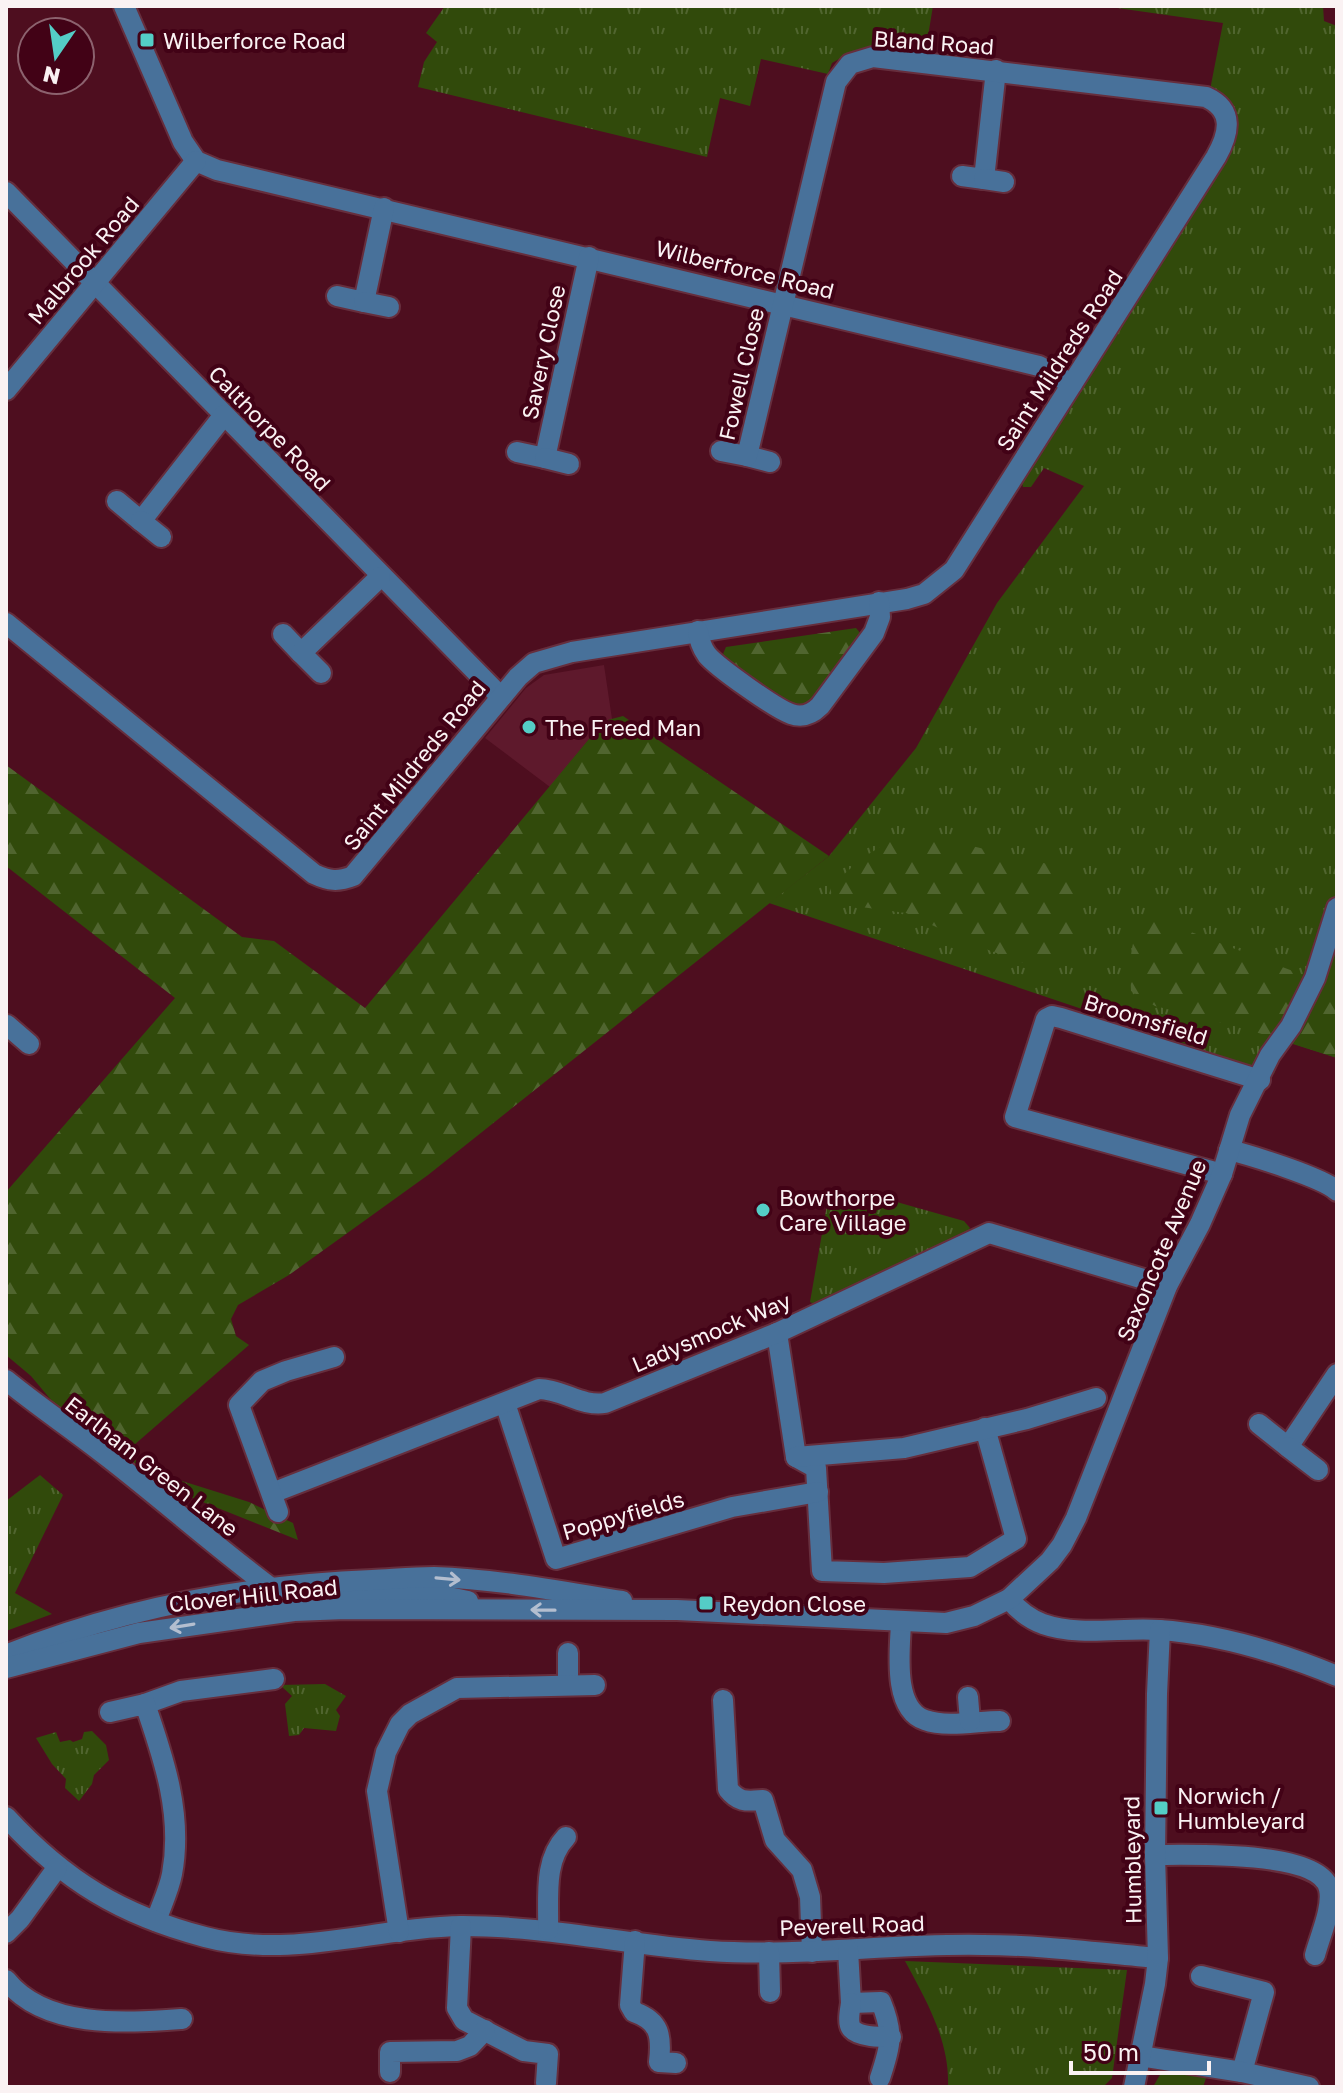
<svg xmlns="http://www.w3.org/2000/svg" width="1343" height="2093" font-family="'Golos Text',sans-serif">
<defs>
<pattern id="grass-tufts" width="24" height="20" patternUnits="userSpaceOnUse" patternTransform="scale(2)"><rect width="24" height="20" fill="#314a0b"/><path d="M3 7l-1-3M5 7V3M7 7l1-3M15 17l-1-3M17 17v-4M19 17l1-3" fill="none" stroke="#50652f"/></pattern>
<pattern id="forest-firs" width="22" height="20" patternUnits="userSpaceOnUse" patternTransform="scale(2)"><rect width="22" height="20" fill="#314a0b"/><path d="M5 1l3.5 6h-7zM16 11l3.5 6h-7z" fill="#50652f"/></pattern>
</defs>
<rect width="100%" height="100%" fill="#4e0e1f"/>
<path fill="#5e192c" d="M604 665 612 719 604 721 550 787 485 738 526 688 544 675Z"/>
<g fill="url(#grass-tufts)">
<path d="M445 6H933L925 54C891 50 862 44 832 63L828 74 761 59 750 106 720 98 707 157 418 87 424 62 437 42 426 33Z"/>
<path d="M1103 6H1323L1324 21 1337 26V1058L1285 1041 1274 1074 769 903 829 856 916 748 997 603 1084 486 1044 468 1031 487H1023L1021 480 1236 130C1235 108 1228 101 1210 90L1223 23Z"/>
<path d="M833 1192 876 1204 879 1197 964 1221 970 1228 967 1233 814 1304 810 1302 828 1199Z"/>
<path d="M40 1475 63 1495 15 1593 52 1614 6 1631V1501Z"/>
<path d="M325 1684 346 1696 336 1710 340 1716 336 1731 304 1728 299 1735 289 1736 285 1704 292 1696 280 1685Z"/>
<path d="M92 1731 106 1745 109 1760 94 1775 92 1784 79 1801 65 1788 66 1779 52 1764 36 1738 56 1732 60 1742 70 1740 73 1742 82 1739 84 1732Z"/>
<path d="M905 1961 1127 1970 1112 2078 1103 2087H948C950 2041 926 2000 905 1961Z"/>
<path d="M1169 2070 1206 2078 1203 2087H1153L1161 2073Z"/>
</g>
<g fill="url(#forest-firs)">
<path d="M856 628 861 634 859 641 809 703 801 705 793 704 727 661 723 654 726 647Z"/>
<path d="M623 716 829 856 428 1175 289 1275 238 1305 231 1319 236 1336 249 1345 126 1452 147 1470 249 1502 293 1523 298 1540 165 1487 136 1466 104 1436 62 1413 31 1376 6 1355V1192L175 998 6 866V765L242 937 274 941 365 1008 604 721Z"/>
<path d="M895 838 955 842 1052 865 1082 892 1080 925 1075 949 1054 966 1037 968 975 945 906 913 861 907 833 900 830 887 862 858Z"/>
<path d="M1146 917 1157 919 1337 988V1058L1246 1029 1155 1006 1131 991C1130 963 1128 940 1146 917Z"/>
</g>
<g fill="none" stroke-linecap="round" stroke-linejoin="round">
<g stroke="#662e3d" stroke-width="24">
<g id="minor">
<path d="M124 6 183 142 196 161 217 170 1039 366 1072 384"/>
<path d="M962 176 984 179 996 70"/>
<path d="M984 179 1004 182"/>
<path d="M6 192 501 697"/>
<path d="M337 296 364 302 384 208"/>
<path d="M364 302 389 307"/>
<path d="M6 390 196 161"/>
<path d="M517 452 545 458 589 257"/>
<path d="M747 456 770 462"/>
<path d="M545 458 569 464"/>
<path d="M117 501 141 521 224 415"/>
<path d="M141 521 161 537"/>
<path d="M6 623 314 874C329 881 338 882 353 876L518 677 534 663 572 652 907 599 924 594 954 570 1216 157C1229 134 1235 110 1206 97L873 57 850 64 836 82 747 456 721 451"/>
<path d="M698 631C699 640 702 648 707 655 717 667 776 709 791 714 802 718 812 714 820 706L874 633 880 617 879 602"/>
<path d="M283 634 301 653"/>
<path d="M321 673 301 653 380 577"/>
<path d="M7 1025 29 1044"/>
<path d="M1229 1150C1250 1155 1324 1178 1337 1191"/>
<path d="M1222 1174 1015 1117 1046 1019 1052 1016 1061 1018 1260 1080"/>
<path d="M777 1333 796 1457 816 1468 822 1571 884 1573 970 1567 1016 1539 985 1428"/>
<path d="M505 1403 556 1559 732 1507 818 1492"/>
<path d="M1259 1424 1288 1447 1337 1374"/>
<path d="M1288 1447 1318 1470"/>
<path d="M796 1457 904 1448 1027 1419 1096 1398"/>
<path d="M272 1493 539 1389C562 1389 582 1407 605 1403L777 1333 989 1233 1167 1286"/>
<path d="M278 1512 239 1405 262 1381 286 1371 334 1357"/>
<path d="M337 1595 434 1594 468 1601"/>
<path d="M1009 1599C1018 1610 1030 1619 1043 1624 1080 1637 1122 1627 1159 1630 1220 1634 1281 1653 1337 1676"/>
<path d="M901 1623C900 1649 892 1709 925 1720 947 1728 978 1721 1000 1721"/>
<path d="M8 1654C123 1608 249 1585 372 1580 393 1579 413 1577 434 1577 497 1579 559 1591 622 1601"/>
<path d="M6 1668 139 1633 294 1611 345 1609 677 1610 946 1623 974 1616 1009 1599 1050 1561 1062 1545 1076 1518 1167 1286 1200 1224 1222 1174 1240 1115 1270 1055 1291 1026 1315 978 1337 908"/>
<path d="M568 1685V1653"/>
<path d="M968 1697 970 1721"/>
<path d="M723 1700 728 1789C739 1803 747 1801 763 1800L775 1840 802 1870 810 1897 812 1952"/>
<path d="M145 1704 181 1691 274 1679"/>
<path d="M110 1712 145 1704C164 1759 183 1815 172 1874 169 1890 161 1906 156 1921"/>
<path d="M6 1817C65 1881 121 1915 205 1937 292 1960 376 1927 463 1926 547 1926 628 1945 710 1951 801 1957 892 1943 983 1945 1041 1945 1100 1953 1158 1958"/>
<path d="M1155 1855C1188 1855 1320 1850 1329 1889 1333 1908 1320 1936 1315 1955"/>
<path d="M461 1926 457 2008 464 2020 524 2051 548 2054 546 2083"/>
<path d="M548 1930C549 1898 543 1861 566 1837"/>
<path d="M399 1932 377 1791 386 1752 400 1724 410 1714 457 1688 595 1685"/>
<path d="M6 1933 20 1919 57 1868"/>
<path d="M635 1941 630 2005 634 2012C660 2021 662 2036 659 2062L676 2063"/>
<path d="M848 1950 851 2003 881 2002C894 2034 891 2045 880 2078"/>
<path d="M769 1952 770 1992"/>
<path d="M1201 1976 1264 1992 1242 2072"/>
<path d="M6 1980C45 2029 125 2023 182 2019"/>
<path d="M851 2003C850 2010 847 2024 852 2029 859 2037 882 2037 891 2037"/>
<path d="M1140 2056 1242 2072 1309 2087"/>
<path d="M390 2072V2052L457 2051 470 2046 485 2030"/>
<path d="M1134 2087 1155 1984 1158 1958 1155 1855 1157 1694 1160 1630"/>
</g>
</g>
<g stroke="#662e3d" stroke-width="24">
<path id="tertiary" d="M6 1380C39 1407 75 1431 109 1458 163 1500 215 1546 271 1588"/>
</g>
<use href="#minor" stroke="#48719a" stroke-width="20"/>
<use href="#tertiary" stroke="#48719a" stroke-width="20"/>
</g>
<defs><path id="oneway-shaft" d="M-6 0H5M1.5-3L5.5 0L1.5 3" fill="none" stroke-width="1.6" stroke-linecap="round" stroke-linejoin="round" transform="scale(2)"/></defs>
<g stroke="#b3becf">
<use href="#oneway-shaft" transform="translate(448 1579) rotate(5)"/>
<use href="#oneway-shaft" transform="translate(543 1610) rotate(-179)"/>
<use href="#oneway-shaft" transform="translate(182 1626) rotate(171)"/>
</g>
<g fill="#54cdc6" stroke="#420216" stroke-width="3">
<rect x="139" y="32" width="16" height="16" rx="4"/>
<circle cx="529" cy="727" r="8"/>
<circle cx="763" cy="1210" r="8"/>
<rect x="698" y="1595" width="16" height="16" rx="4"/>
<rect x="1153" y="1800" width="16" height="16" rx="4"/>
</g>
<g text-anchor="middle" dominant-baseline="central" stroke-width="8" stroke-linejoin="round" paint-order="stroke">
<g font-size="22" fill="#faf2f3" stroke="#420216" text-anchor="start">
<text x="163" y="40">Wilberforce Road</text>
<text x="545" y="727">The Freed Man</text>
<text x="779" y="1197">Bowthorpe<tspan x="779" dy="25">Care Village</tspan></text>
<text x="722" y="1603">Reydon Close</text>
<text x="1177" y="1795">Norwich /<tspan x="1177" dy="25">Humbleyard</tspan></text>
</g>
<g font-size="22" fill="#faf2f3" stroke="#420216">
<text transform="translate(934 42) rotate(4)">Bland Road</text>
<text transform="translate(83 260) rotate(-50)">Malbrook Road</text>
<text transform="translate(745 269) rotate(14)">Wilberforce Road</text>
<text transform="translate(543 352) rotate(-78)">Savery Close</text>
<text transform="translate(1059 360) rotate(-57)">Saint Mildreds Road</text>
<text transform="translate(741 374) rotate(-77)">Fowell Close</text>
<text transform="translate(270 428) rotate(46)">Calthorpe Road</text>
<text transform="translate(414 765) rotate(-51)">Saint Mildreds Road</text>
<text transform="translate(1146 1019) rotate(17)">Broomsfield</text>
<text transform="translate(1161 1250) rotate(-67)">Saxoncote Avenue</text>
<text transform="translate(711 1332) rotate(-23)">Ladysmock Way</text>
<text transform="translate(152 1466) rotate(38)">Earlham Green Lane</text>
<text transform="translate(623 1515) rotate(-16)">Poppyfields</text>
<text transform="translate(253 1595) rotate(-6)">Clover Hill Road</text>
<text transform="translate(1132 1860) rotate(-91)">Humbleyard</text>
<text transform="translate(852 1925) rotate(-2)">Peverell Road</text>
</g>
</g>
<rect width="1343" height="2093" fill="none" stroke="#faf2f3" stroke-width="16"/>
<g transform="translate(56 56) rotate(193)"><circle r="38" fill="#420216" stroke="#8c626e" stroke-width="2"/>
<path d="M0-6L14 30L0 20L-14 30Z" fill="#54cdc6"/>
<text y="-12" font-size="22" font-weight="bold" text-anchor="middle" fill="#faf2f3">N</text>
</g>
<path d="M1071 2061v12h138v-12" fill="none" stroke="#faf2f3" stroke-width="4"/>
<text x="1083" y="2061" font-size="24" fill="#faf2f3" stroke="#420216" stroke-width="6" paint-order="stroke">50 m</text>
</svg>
